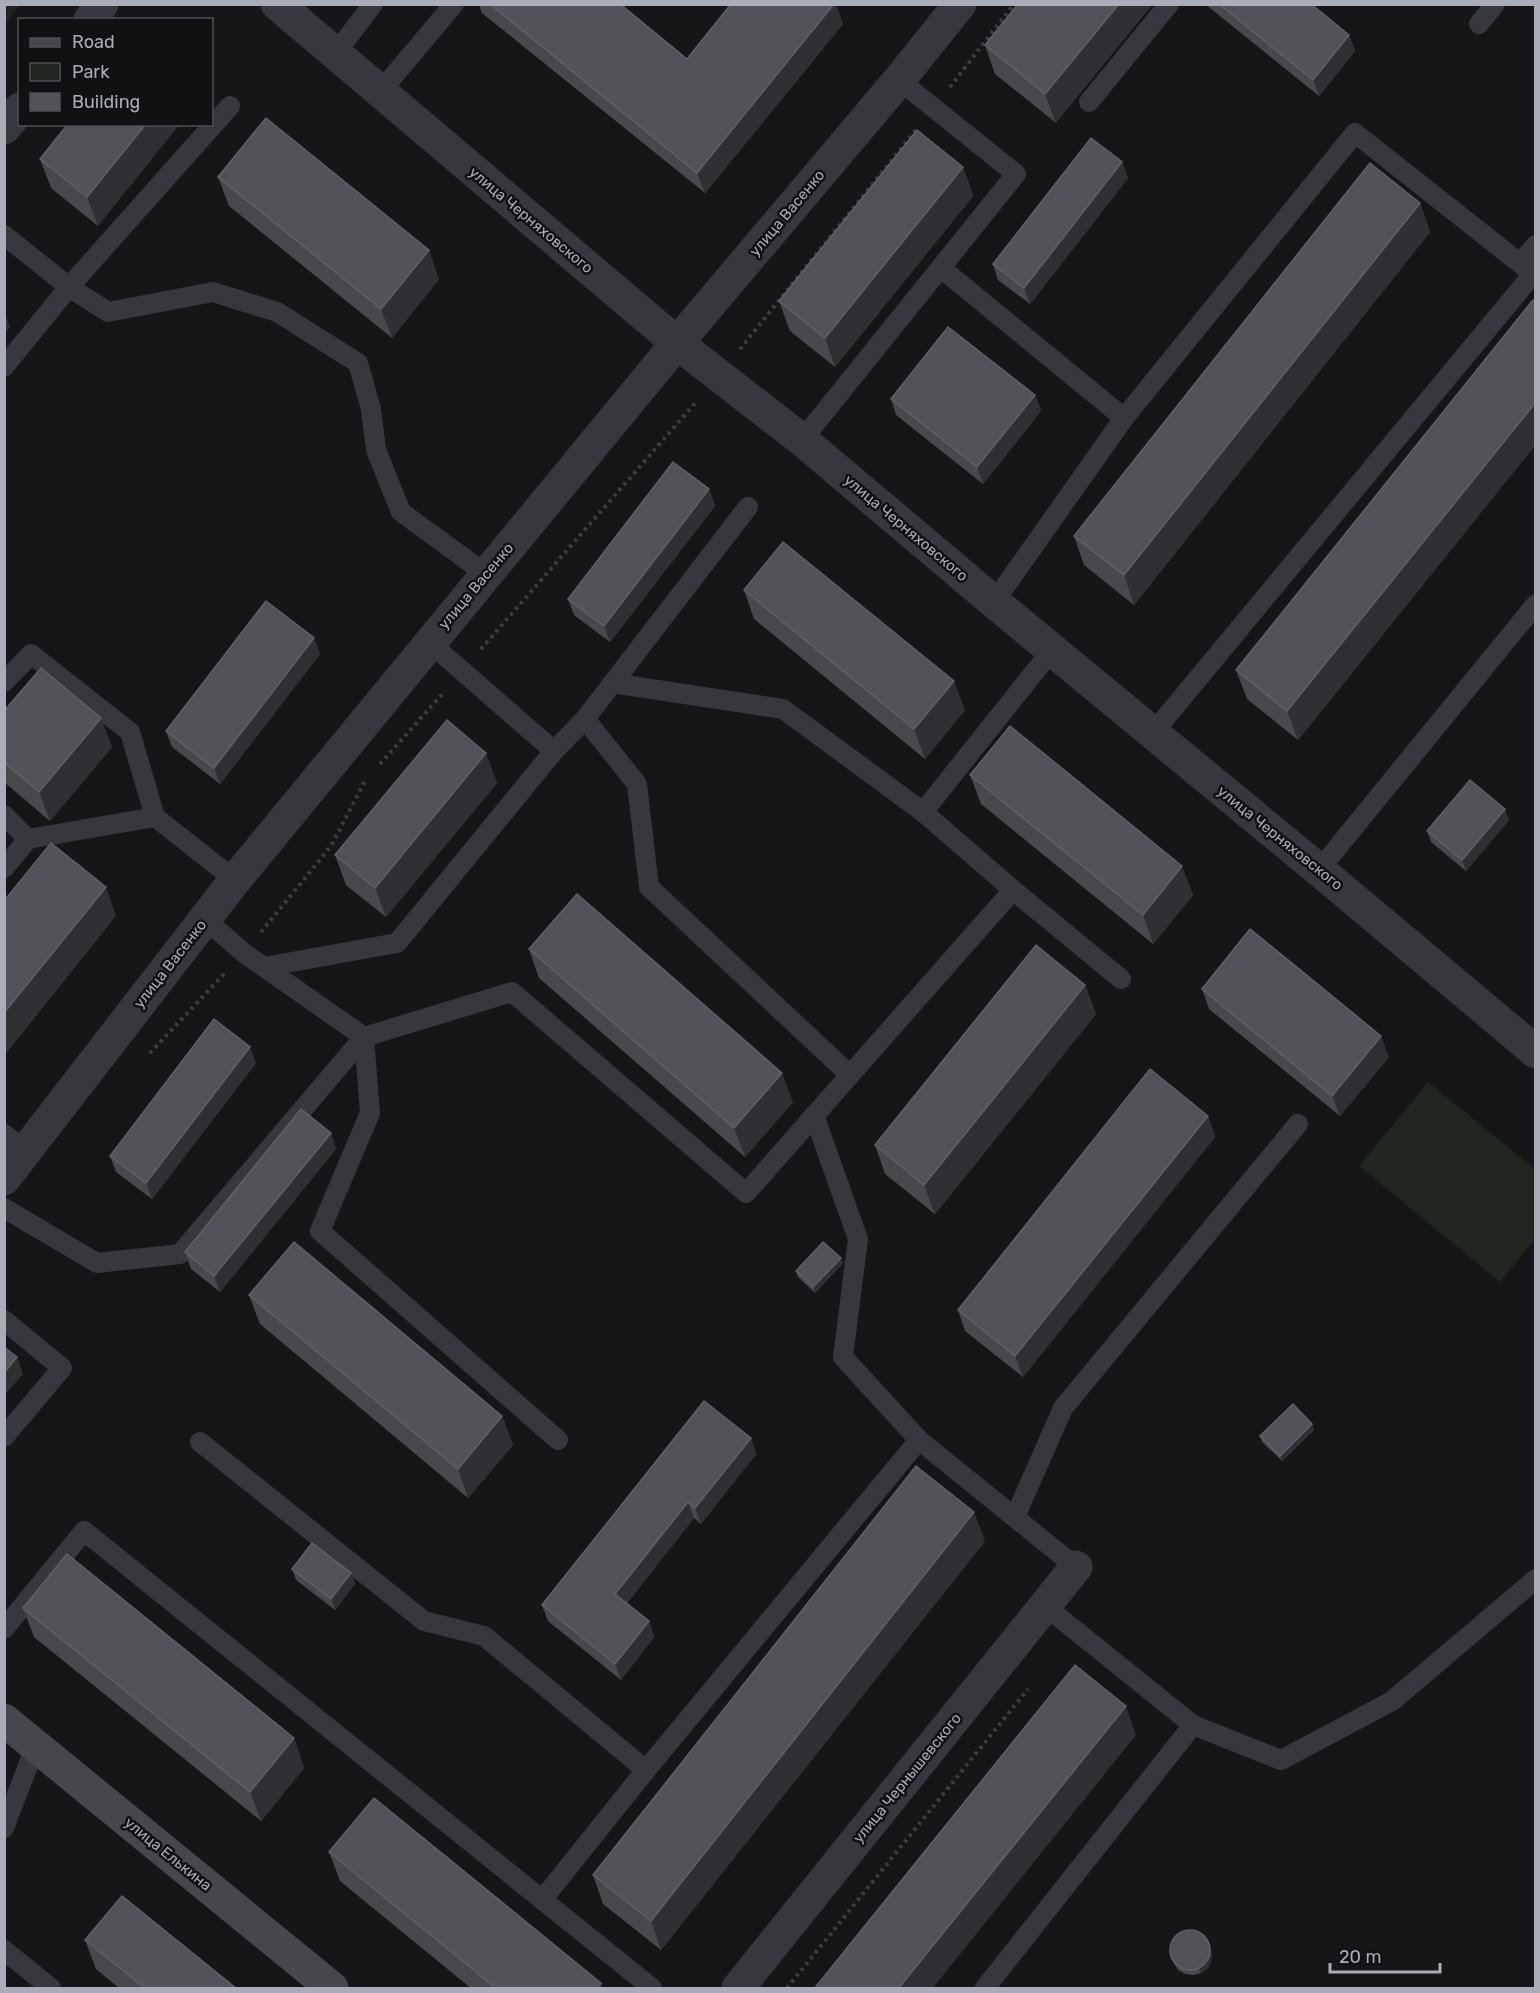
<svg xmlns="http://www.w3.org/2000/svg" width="1540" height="1993" font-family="Rubik,sans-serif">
<rect width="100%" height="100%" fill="#161618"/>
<path fill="#222225" d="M5 4 20 5 5 23 4 5Z"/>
<path fill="#1e261f" d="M1428 1082 1535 1169V1239L1500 1282 1359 1166Z"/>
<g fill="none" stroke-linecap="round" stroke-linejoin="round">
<g stroke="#3d3f44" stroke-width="4" stroke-dasharray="3 4.5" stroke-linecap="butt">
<path d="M950 87 1014 4"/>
<path d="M740 349 916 130"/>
<path d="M481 649 697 401"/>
<path d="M380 764 445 691"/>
<path d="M261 932 331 846 365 781"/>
<path d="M150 1053 225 973"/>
<path d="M787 1988 1028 1689"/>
</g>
<g stroke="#37383d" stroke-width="20">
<path d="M1479 24 1495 4"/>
<path d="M335 54 373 4"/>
<path d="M380 92 454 4"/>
<path d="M1089 102 1169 4"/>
<path d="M4 235 69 287 108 312 213 292 277 312 358 363 371 409 376 450 401 512 486 574"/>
<path d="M1520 263 1536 245"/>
<path d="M941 268 1124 418"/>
<path d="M4 367 69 287 230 106"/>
<path d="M802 440 1016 174 899 80"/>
<path d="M994 602 1124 418 1355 133 1536 276"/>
<path d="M429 642 554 751"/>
<path d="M4 682 31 654 130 732 155 817"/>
<path d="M585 719 637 784 649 887 850 1075"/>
<path d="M1152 734 1533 274"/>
<path d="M923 812 1052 650"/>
<path d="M4 815 28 839"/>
<path d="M4 868 28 839 155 817 235 880"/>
<path d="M1319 870 1536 604"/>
<path d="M1013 890 1121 979"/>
<path d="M205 919 244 953 364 1037 370 1113 320 1231 558 1440"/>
<path d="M264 967 397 943 554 751 585 719 748 507"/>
<path d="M814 1115 858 1239 843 1357 919 1440"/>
<path d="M4 1134 26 1151"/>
<path d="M4 1208 97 1263 180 1254 364 1037 512 992 746 1193 1013 890 923 812 783 709 612 683"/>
<path d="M4 1320 62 1368 4 1437"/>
<path d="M200 1442 424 1621 484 1636 646 1770"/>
<path d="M1015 1517 1063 1408 1298 1124"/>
<path d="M4 1629 84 1531 652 1988"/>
<path d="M1193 1725 1281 1760 1392 1701 1536 1579"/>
<path d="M4 1828 36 1745"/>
<path d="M542 1900 646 1770 919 1440 1076 1567"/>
<path d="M4 1950 51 1988"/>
<path d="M985 1988 1193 1725 1045 1606"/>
</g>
<g stroke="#37383d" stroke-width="33">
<path d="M277 4 677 343 802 440 994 602 1319 870 1536 1052"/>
<path d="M90 20 102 4"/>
<path d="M4 128 20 109"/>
<path d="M4 1179 235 880 677 343 899 80 960 4"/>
<path d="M738 1988 1076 1567"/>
</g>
<path stroke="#45474d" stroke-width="33" d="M4 1720 332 1988"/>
</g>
<g fill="#47494d">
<path d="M479 4H620L687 59 843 24 705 193 482 13Z"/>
<path d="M1018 4 1056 123 995 74 985 45Z"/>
<path d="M1205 4H1311L1349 35 1355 51 1319 96Z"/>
<path d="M68 124 98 226 51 188 40 159Z"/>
<path d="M1122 162 1128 178 1030 304 998 280 993 264Z"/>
<path d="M963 167 973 196 835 367 790 331 779 301Z"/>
<path d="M218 177 439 279 392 338 229 206Z"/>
<path d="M1420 203 1430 232 1134 605 1084 565 1074 536Z"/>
<path d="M1536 302V444L1298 740 1247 699 1236 670Z"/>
<path d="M1035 395 1041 411 983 484 896 415 891 399Z"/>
<path d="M709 489 715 506 610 642 574 615 568 599Z"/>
<path d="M744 590 965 710 925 759 754 619Z"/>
<path d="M314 638 320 654 220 784 172 747 166 731Z"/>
<path d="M4 711 112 747 50 821 4 782Z"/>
<path d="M970 775 1193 895 1153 944 981 804Z"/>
<path d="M497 783 386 917 346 885 335 855Z"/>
<path d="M1509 820 1466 871 1431 842 1427 831Z"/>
<path d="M529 949 793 1102 745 1157 539 978Z"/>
<path d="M1085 985 1096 1014 935 1214 885 1174 875 1145Z"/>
<path d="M1202 989 1389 1057 1340 1116 1209 1009Z"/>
<path d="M256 1063 152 1199 116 1172 110 1156Z"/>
<path d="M1208 1116 1215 1137 1023 1377 965 1331 958 1310Z"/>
<path d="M331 1133 336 1149 220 1292 191 1269 185 1252Z"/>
<path d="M843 1263 815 1293 798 1277 796 1271Z"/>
<path d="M249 1295 502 1416 513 1445 468 1498 260 1324Z"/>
<path d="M1312 1424 1314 1430 1282 1461 1262 1442 1260 1436Z"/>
<path d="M751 1438 756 1454 701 1524 694 1518 627 1603 649 1621 654 1637 621 1680 548 1621 542 1605Z"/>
<path d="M985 1541 661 1950 603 1904 593 1875Z"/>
<path d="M292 1569 351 1573 355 1584 335 1610 296 1580Z"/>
<path d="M23 1608 294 1738 304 1768 261 1821 34 1637Z"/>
<path d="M329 1852 601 1983 603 1989H472L340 1881Z"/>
<path d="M85 1940 237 1989H120L96 1969Z"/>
<path d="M1212 1952 1211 1961 1208 1968 1201 1973 1193 1975 1185 1974 1178 1970 1174 1963 1172 1958Z"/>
</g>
<g fill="#2f3033">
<path d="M834 4H836L843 24 705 193 697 173Z"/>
<path d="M1119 4H1153L1056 123 1045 94Z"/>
<path d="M1349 35 1355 51 1319 96 1313 80Z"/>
<path d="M146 124H180L98 226 87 197Z"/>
<path d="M1122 162 1128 178 1030 304 1024 288Z"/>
<path d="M963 167 973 196 835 367 825 338Z"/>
<path d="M1420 203 1430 232 1134 605 1124 575Z"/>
<path d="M429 250 439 279 392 338 381 309Z"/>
<path d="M4 312 10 327 4 334Z"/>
<path d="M1035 395 1041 411 983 484 977 467Z"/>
<path d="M1536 402V444L1298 740 1287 711Z"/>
<path d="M709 489 715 506 610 642 604 626Z"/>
<path d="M314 638 320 654 220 784 214 768Z"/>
<path d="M954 681 965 710 925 759 914 729Z"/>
<path d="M101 718 112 747 50 821 39 792Z"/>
<path d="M486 753 497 783 386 917 375 888Z"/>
<path d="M1505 809 1509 820 1466 871 1462 860Z"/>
<path d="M1182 866 1193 895 1153 944 1143 915Z"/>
<path d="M106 887 116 916 4 1056V1013Z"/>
<path d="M1085 985 1096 1014 935 1214 924 1185Z"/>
<path d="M1381 1036 1389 1057 1340 1116 1332 1096Z"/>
<path d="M250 1047 256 1063 152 1199 146 1183Z"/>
<path d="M782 1073 793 1102 745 1157 734 1128Z"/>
<path d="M1208 1116 1215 1137 1023 1377 1015 1356Z"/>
<path d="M331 1133 336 1149 220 1292 214 1276Z"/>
<path d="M841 1258 843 1263 815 1293 813 1287Z"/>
<path d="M17 1357 23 1374 4 1396V1373Z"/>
<path d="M502 1416 513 1445 468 1498 458 1469Z"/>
<path d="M1312 1424 1314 1430 1282 1461 1280 1456Z"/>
<path d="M751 1438 756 1454 701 1524 695 1508Z"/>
<path d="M688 1502 694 1518 621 1610 615 1594Z"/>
<path d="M974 1512 985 1541 661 1950 651 1921Z"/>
<path d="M351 1573 355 1584 335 1610 331 1599Z"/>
<path d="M649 1621 654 1637 621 1680 615 1664Z"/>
<path d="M1126 1706 1136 1735 932 1989H898Z"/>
<path d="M294 1738 304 1768 261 1821 250 1792Z"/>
<path d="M1210 1946 1212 1952 1211 1961 1208 1968 1201 1973 1199 1968Z"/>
<path d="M601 1983 603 1989H596Z"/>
</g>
<g fill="#525359" stroke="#5f6168" stroke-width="1.5">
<path d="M490 4H620L687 59 731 4H834L697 173Z"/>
<path d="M1018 4H1119L1045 94 985 45Z"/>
<path d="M1219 4H1311L1349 35 1313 80Z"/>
<path d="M266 118 429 250 381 309 218 177Z"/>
<path d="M68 124H146L87 197 40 159Z"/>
<path d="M917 130 963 167 825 338 779 301Z"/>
<path d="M1091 138 1122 162 1024 288 993 264Z"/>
<path d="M1370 163 1420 203 1124 575 1074 536Z"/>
<path d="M1533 300 1536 302V402L1287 711 1236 670Z"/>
<path d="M948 327 1035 395 977 467 891 399Z"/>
<path d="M673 462 709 489 604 626 568 599Z"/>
<path d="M783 542 954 681 914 729 744 590Z"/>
<path d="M266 601 314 638 214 768 166 731Z"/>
<path d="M41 668 101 718 39 792 4 762V711Z"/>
<path d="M447 720 486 753 375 888 335 855Z"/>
<path d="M1010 726 1182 866 1143 915 970 775Z"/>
<path d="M1470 780 1505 809 1462 860 1427 831Z"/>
<path d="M51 843 106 887 4 1013V901Z"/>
<path d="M577 894 782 1073 734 1128 529 949Z"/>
<path d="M1250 929 1381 1036 1332 1096 1202 989Z"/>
<path d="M1036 945 1085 985 924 1185 875 1145Z"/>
<path d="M214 1019 250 1047 146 1183 110 1156Z"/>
<path d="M1150 1069 1208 1116 1015 1356 958 1310Z"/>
<path d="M301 1109 331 1133 214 1276 185 1252Z"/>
<path d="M294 1242 502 1416 458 1469 249 1295Z"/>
<path d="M823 1242 841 1258 813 1287 796 1271Z"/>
<path d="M4 1347 17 1357 4 1373Z"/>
<path d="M704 1401 751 1438 695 1508 688 1502 615 1594 649 1621 615 1664 542 1605Z"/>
<path d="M1293 1404 1312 1424 1280 1456 1260 1436Z"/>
<path d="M916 1466 974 1512 651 1921 593 1875Z"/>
<path d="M312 1543 351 1573 331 1599 292 1569Z"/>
<path d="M67 1554 294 1738 250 1792 23 1608Z"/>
<path d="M1075 1665 1126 1706 898 1989H814Z"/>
<path d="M374 1798 601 1983 596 1989H497L329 1852Z"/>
<path d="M122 1896 237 1989H146L85 1940Z"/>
<circle cx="1190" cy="1950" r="20"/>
</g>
<g text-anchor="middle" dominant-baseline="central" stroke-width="5" stroke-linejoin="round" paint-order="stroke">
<g font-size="15" fill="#a8adb8" stroke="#111113">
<text transform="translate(787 213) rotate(-50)">улица Васенко</text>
<text transform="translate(531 220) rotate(40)">улица Черняховского</text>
<text transform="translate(906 528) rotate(40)">улица Черняховского</text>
<text transform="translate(476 586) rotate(-50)">улица Васенко</text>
<text transform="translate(1280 838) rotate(39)">улица Черняховского</text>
<text transform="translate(170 964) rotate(-52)">улица Васенко</text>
<text transform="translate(907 1778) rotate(-51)">улица Чернышевского</text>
<text transform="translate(168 1854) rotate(39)">улица Елькина</text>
</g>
</g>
<rect width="1540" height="1993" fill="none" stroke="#a8adb8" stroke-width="12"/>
<rect x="18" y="18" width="195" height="108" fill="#111113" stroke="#4d4f55" stroke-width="1.5"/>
<rect x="30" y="38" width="30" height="9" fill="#45474d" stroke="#4d4f55" stroke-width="1.5"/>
<text x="72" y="48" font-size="18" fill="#a8adb8">Road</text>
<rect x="30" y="63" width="30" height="18" fill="#1e261f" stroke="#4d4f55" stroke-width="1.5"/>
<text x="72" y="78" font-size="18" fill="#a8adb8">Park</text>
<rect x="30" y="93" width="30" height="18" fill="#525359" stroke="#4d4f55" stroke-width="1.5"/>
<text x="72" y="108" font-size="18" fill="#a8adb8">Building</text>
<path d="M1330 1963v9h110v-9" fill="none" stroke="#a8adb8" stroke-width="3"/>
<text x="1339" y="1963" font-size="18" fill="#a8adb8" stroke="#111113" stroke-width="4.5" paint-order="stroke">20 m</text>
</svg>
